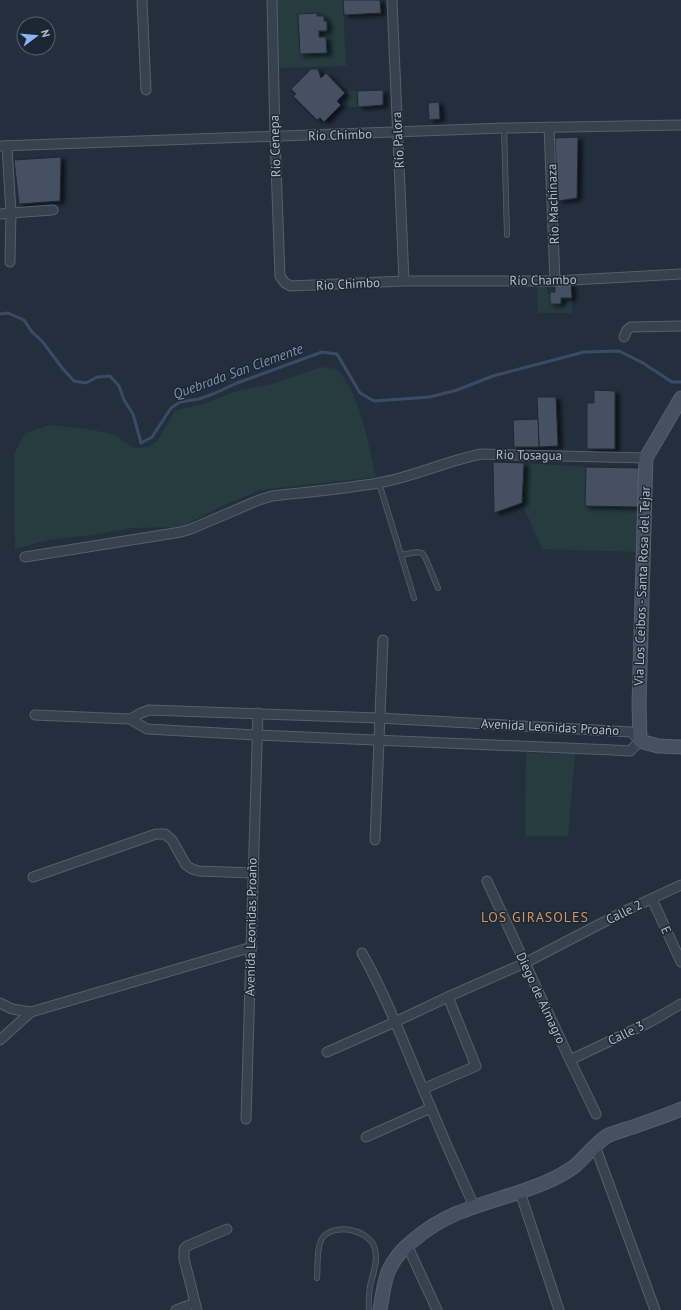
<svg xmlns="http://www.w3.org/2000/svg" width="681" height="1310" font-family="'PT Sans',sans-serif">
<defs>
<filter id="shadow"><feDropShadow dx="4.5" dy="2.5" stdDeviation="2" flood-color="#0009"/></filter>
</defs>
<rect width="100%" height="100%" fill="#242f3e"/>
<g fill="#263c3f">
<path d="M277 0H343L346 66 278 68Z"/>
<path d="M385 89 386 105H383L382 90 357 91 358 107H348V91Z"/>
<path d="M547 284V294H550V304H561V298H572V313H538L537 285Z"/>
<path d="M321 367 337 369C362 398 367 440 376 477L260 490 220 507 181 527 131 528 94 535 53 539 15 549 14 454 25 433 50 425 88 429 115 435 135 449 150 446 157 441 175 411 209 402 233 392 276 383Z"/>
<path d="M524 463 586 467V506L639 507 637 552 542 549 522 503Z"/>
<path d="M526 753 575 754 568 836H525Z"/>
</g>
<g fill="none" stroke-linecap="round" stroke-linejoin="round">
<path stroke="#394c67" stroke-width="3" d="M0 314 8 313 24 320 32 332 42 341 63 369 74 381 86 383 97 377 110 376 119 386 124 400 133 414 141 443 152 437 171 408 180 402 199 399 213 394 237 383 322 352 337 354 360 393 374 401 430 397 457 390 493 376 584 352 619 351 643 363 672 382H681"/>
</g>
<g fill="#455162" stroke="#1f2835" filter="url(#shadow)">
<path d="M343 0H380L381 13 344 15Z"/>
<path d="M317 13V16H324V21H327V31H319V37H326L327 53 300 54 298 14Z"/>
<path d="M311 69H318L321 78 326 73 345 93 337 101 341 105 324 122 320 118 317 120 293 96 296 94 291 89Z"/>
<path d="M383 90V105L358 107 357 91Z"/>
<path d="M439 102 440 119 429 120 428 103Z"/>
<path d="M578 137 577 198 558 201 555 138Z"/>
<path d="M61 157 60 201 19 204 14 160Z"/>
<path d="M555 284H571L572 298H561V304H550V292H555Z"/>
<path d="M594 390 615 391V449H587V403H594Z"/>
<path d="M537 397H556L558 446 539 447Z"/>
<path d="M538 419 539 447H514L513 420Z"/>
<path d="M493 462 524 463 522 503 494 513Z"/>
<path d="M586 467 640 468 639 507 585 506Z"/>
</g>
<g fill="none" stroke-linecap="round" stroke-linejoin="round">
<g stroke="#565f6c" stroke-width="6">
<g id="service">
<path d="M504 128 507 235"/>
<path d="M379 483 401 555 417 552 422 553 425 557 438 588"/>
<path d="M401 555 414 598"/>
<path d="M317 1278C318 1267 316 1244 324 1236 337 1223 370 1230 375 1249 378 1261 373 1274 370 1286 369 1294 368 1302 369 1310"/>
</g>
</g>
<g stroke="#565f6c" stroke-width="11">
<g id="minor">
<path d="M142 0 146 90"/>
<path d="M272 0 275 137 280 276 285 283 291 286 404 281H555L681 274"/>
<path d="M392 0 404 281"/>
<path d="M549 127 555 281"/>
<path d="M0 146 504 128 681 125"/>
<path d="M7 146 11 213 53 210"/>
<path d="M0 214 11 213 10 262"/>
<path d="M624 337 627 330 631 327 681 326"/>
<path d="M25 557 181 532 191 529 259 500 272 496C308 492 344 489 378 483 414 477 446 461 481 454L646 458"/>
<path d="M35 715 130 719 147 729 257 735 613 750 630 751 640 741 631 732 379 718 149 710 141 713 130 719"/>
<path d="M375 840 383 640"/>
<path d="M33 877 156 834H165L172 840 186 865 192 869 199 871 252 873"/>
<path d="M487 881 570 1060 596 1114"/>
<path d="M652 899 681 962"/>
<path d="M362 953C386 996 404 1043 423 1089 439 1128 456 1167 474 1206"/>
<path d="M0 1003 12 1009 31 1012 252 947"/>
<path d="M0 1040 31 1012"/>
<path d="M327 1052 395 1022 452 995 525 963 625 911 681 885"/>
<path d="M570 1060 650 1022 681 1004"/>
<path d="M423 1089 476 1066 448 997"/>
<path d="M246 1119 258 713"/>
<path d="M366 1137 431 1108"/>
<path d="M595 1146 655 1310"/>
<path d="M520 1192 559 1310"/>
<path d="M407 1245 437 1310"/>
<path d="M195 1303 191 1286 184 1259V1249L187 1246 227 1229"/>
<path d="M176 1310 195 1303 197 1310"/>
</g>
</g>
<g stroke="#565f6c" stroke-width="15">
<g id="secondary">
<path d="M681 398 646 458 639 704 640 741 658 746 681 747"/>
<path d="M380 1310C382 1297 384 1283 388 1272 394 1258 404 1247 415 1239 457 1203 505 1202 553 1179 561 1175 569 1171 576 1165 586 1156 595 1144 607 1136 615 1132 624 1130 633 1127 649 1121 665 1116 681 1109"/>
</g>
</g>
<use href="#service" stroke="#38414e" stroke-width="4.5"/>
<use href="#minor" stroke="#38414e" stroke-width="9"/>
<use href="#secondary" stroke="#465061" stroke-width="13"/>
</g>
<g text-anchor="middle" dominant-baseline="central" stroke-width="3" stroke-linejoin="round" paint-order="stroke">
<g font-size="13" fill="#b4bcc9" stroke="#1d2633">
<text transform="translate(340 135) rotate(-2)">Río Chimbo</text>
<text transform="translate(398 140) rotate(-93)">Río Palora</text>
<text transform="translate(275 146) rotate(-92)">Río Cenepa</text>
<text transform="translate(553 204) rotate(-92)">Río Machinaza</text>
<text transform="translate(543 280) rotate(-1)">Río Chambo</text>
<text transform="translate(348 284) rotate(-3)">Rio Chimbo</text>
<text transform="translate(529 455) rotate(1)">Rio Tosagua</text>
<text transform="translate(642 586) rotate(-88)">Via Los Ceibos - Santa Rosa del Tejar</text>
<text transform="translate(550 727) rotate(3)">Avenida Leonidas Proaño</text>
<text transform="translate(624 912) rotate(-26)">Calle 2</text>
<text transform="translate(251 927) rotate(-89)">Avenida Leonidas Proaño</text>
<text transform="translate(666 930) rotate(65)">E</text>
<text transform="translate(541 998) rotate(65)">Diego de Almagro</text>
<text transform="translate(626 1033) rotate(-26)">Calle 3</text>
</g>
<g font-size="14" font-style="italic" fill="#7c92b1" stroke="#1d2633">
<text transform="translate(238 371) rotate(-20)">Quebrada San Clemente</text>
</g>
<g font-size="14" letter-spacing="1" fill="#d59563" stroke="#1d2633">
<text x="535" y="917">LOS GIRASOLES</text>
</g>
</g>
<g transform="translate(36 36) rotate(74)"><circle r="19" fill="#1d2633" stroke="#59626f"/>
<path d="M0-3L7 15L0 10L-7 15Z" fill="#8ab4f8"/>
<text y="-6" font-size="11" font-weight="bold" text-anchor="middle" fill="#b4bcc9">N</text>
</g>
</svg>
